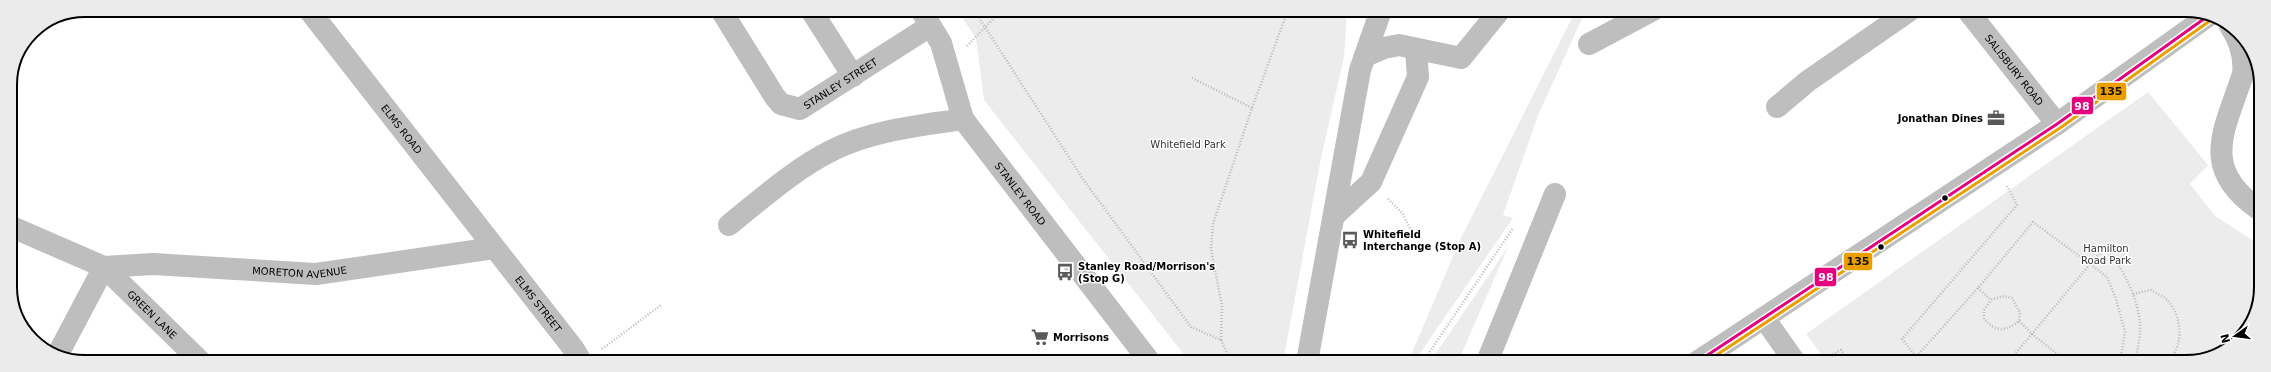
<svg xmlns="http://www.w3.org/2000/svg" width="2271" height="372" font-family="'DejaVu Sans',sans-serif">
<rect width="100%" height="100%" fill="#fff"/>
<g fill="#ececec">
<path d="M957 10H1347L1344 57 1321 158 1283 362H1190L984 100 976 38Z"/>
<path d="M1576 10H1586L1539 113 1503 215 1513 218 1414 362H1408L1460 240Z"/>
<path d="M2148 92 2208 165 2190 184 2215 216 2260 245V297L2235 344 2187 362H1827L1806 334Z"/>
<path d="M1508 247 1458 362H1430Z"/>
</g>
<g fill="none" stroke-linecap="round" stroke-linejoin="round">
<g stroke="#b9b9b9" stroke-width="2.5" stroke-dasharray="1 2" stroke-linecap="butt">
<path d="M974 10 1083 179 1191 327 1221 340 1222 306 1211 249 1213 224 1252 108 1288 10"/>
<path d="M967 46 1002 10"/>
<path d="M1192 78 1252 108"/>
<path d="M2007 186 2017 205 1902 339 1916 357 1978 288 2033 222 2090 264 2032 334 2067 362"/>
<path d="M1388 199 1403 214 1415 239"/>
<path d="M1978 288 1991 300 2002 296 2012 298 2020 313 2019 321C2005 332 1996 332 1984 319V310L1991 300"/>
<path d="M2133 294 2151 290C2156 293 2163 296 2167 300 2183 316 2184 348 2167 362"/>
<path d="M1221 340 1231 362"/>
<path d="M602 349 661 305"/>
<path d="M1916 357 1923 362"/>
<path d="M1819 361 1841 350 1850 362"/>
<path d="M1423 362 1513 228"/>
<path d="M2008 362 2032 334 2019 321"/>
<path d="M2120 362 2125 332 2116 299 2107 277 2090 264 2105 247C2123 268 2141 302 2140 331 2140 341 2137 352 2135 362"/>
</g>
<g stroke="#bebebe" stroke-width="22">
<path id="s1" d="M309 10 573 348 581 361"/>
<path id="s2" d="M721 10 775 97 781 104 800 109 930 26"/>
<path d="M811 10 853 76"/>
<path id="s3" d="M921 10 941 43 963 119 1150 362"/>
<path id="s4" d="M1968 11 2057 124"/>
<path d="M2230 26C2240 41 2245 56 2243 74 2224 131 2199 169 2260 210"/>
<path d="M1589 44 1653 10"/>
<path d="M1365 56 1384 48 1399 45 1461 58 1500 10"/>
<path d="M1777 107 1808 81 1909 11"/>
<path d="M1334 216 1371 182 1418 77 1416 50"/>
<path d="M729 225C760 200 797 167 833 150 873 130 920 126 963 119"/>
<path id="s5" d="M12 227 104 267 200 361"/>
<path id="s6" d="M104 267 153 264 316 274 494 248"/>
<path d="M1764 318 1795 362"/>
<path d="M58 354 104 267"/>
<path d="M1307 362 1360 70 1381 10"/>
<path d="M1487 362 1555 194"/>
</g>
<path stroke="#bebebe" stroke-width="22" d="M1697 362 2057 124 2208 16"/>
<g stroke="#fff" stroke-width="6">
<path id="bus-1" d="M1697 362 2057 124 2208 16"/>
</g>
<g stroke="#fff" stroke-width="6">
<path id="bus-2" d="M1706 362 2060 128 2211 20"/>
</g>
<use href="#bus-1" stroke="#e5007d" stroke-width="3"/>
<use href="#bus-2" stroke="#eb9e00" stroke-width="3"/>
</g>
<defs>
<g id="office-bare" transform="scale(1.38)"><path d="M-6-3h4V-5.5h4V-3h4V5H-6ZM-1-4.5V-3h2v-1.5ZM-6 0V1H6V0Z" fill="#595959" stroke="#fff" stroke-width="2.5" paint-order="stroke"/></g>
<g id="bus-bare" transform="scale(1.38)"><path d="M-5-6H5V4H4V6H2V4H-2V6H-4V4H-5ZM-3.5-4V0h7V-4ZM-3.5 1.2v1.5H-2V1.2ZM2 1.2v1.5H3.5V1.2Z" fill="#595959" stroke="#fff" stroke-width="2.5" paint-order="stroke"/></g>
<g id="supermarket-bare" transform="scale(1.38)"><path d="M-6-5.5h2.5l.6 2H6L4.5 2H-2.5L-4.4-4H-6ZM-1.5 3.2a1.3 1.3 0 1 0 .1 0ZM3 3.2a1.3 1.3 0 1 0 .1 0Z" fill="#595959" stroke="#fff" stroke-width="2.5" paint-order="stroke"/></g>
</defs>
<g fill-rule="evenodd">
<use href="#office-bare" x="1996" y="118"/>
<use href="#bus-bare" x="1350" y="240"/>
<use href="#bus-bare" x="1065" y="272"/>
<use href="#supermarket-bare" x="1040" y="337"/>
</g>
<g fill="#000" stroke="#fff" stroke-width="1.5">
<circle cx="1945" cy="198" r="3.5"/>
<circle cx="1881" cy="247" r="3.5"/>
</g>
<g text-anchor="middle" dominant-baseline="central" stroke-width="3" stroke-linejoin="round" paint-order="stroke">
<g font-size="10" fill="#000" stroke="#fff">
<text stroke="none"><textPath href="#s4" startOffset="75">SALISBURY ROAD</textPath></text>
<text stroke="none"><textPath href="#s2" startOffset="179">STANLEY STREET</textPath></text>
<text stroke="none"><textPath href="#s1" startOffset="151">ELMS ROAD</textPath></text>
<text stroke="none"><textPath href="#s3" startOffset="212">STANLEY ROAD</textPath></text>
<text stroke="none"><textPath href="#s6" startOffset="196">MORETON AVENUE</textPath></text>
<text stroke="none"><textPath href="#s1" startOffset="373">ELMS STREET</textPath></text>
<text stroke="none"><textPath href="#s5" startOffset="168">GREEN LANE</textPath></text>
</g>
<g font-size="10" font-weight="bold" fill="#000" stroke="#fff" text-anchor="start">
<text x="1983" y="118" text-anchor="end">Jonathan Dines</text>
<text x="1363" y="234">Whitefield<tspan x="1363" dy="12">Interchange (Stop A)</tspan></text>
<text x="1078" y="266">Stanley Road/Morrison's<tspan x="1078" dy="12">(Stop G)</tspan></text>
<text x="1053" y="337">Morrisons</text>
</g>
<g font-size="10" fill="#333" stroke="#fff">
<text x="1188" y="144">Whitefield Park</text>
<text x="2106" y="248">Hamilton<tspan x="2106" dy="12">Road Park</tspan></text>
</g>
</g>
<path d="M0 0H2271V372H0ZM85 17H2186A68 68 0 0 1 2254 85V287A68 68 0 0 1 2186 355H85A68 68 0 0 1 17 287V85A68 68 0 0 1 85 17Z" fill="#ebebeb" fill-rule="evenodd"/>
<path fill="none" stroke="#000" stroke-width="2" d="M85 17H2186A68 68 0 0 1 2254 85V287A68 68 0 0 1 2186 355H85A68 68 0 0 1 17 287V85A68 68 0 0 1 85 17Z"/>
<g stroke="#fff" stroke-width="1.5">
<rect x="2096" y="82" width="31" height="19" rx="4" fill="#eb9e00"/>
<rect x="2071" y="96" width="23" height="19" rx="4" fill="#e5007d"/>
<rect x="1843" y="252" width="30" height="19" rx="4" fill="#eb9e00"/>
<rect x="1814" y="267" width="23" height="20" rx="4" fill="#e5007d"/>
</g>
<g font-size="11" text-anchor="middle" font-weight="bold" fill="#fff">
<text x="2082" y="110">98</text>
<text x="1826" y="281">98</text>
</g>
<g font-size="11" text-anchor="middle" font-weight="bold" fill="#111">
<text x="2111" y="95">135</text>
<text x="1858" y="265">135</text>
</g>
<g transform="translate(2235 336) rotate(256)" stroke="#ffffff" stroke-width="3" paint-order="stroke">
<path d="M0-3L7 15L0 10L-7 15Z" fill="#000000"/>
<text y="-6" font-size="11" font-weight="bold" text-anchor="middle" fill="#000000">N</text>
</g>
</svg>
